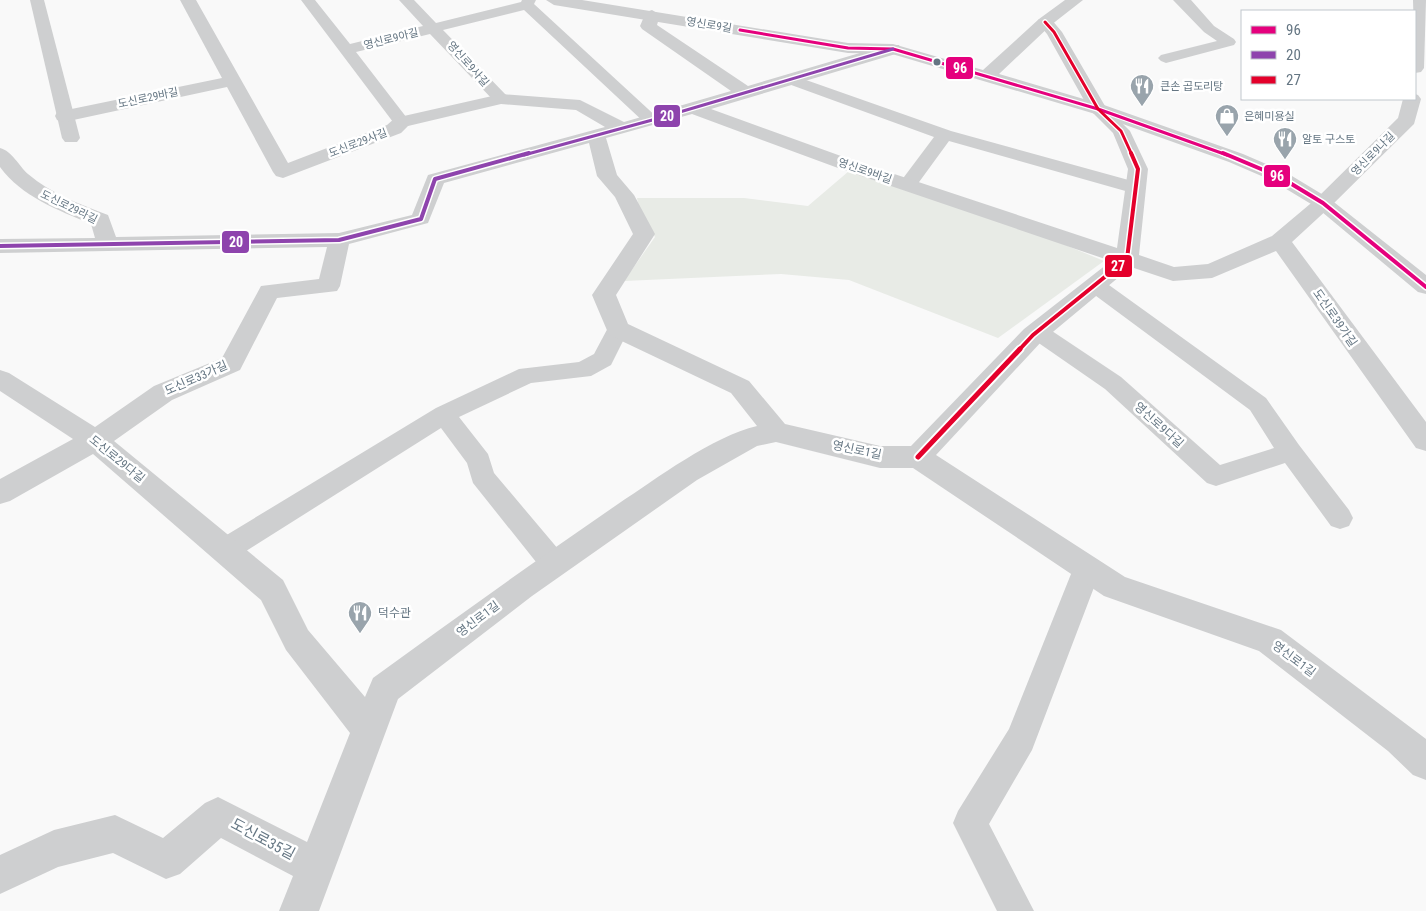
<svg xmlns="http://www.w3.org/2000/svg" width="1426" height="911" font-family="'Roboto Condensed','Noto Sans KR',sans-serif">
<rect width="100%" height="100%" fill="#f9f9f9"/>
<path fill="#e8ebe6" d="M849 171 1003 219 1104 261 998 338 849 280 781 274 624 281 655 237 639 208 637 198H744L808 206Z"/>
<g fill="none" stroke-linecap="round" stroke-linejoin="round">
<g fill="#cecfd0" fill-rule="evenodd">
<path d="M30 0H44L80 138 77 142H65L62 138Z"/>
<path d="M301 0H315L350 44 423 26 399 0H414L436 23 521 2 522 0H536L534 4 660 120 658 124H646L524 10 443 30 507 96 509 99 507 102H495L430 34 356 52 410 122 408 126H396Z"/>
<path d="M1173 0H1191L1214 26 1234 39 1236 42 1234 45 1166 63 1161 61 1158 58 1161 55 1217 41 1204 32Z"/>
<path d="M789 74 951 131 1143 184 1145 188 1143 192 1136 194 949 141 914 189H900L898 185 934 137 783 82 781 79Z"/>
<path d="M1095 278 1102 280 1266 398 1299 445 1349 510 1353 518 1349 526 1340 529 1331 526 1285 463 1216 486 1207 483 1105 389 1030 337 1027 332 1030 327 1038 325 1046 327 1121 377 1220 465 1274 448 1250 410 1088 290 1085 285 1088 280Z"/>
<path d="M618 322 626 324 629 329 611 365 591 376 531 383 459 417 488 454 494 473 564 556 568 564 564 572 554 576 544 572 473 483 467 463 441 428 235 558 225 561 215 558 211 550 215 542 436 408 519 369 579 362 594 354 610 324Z"/>
<path d="M1087 557 1097 561 1101 569 1032 750 989 824 1034 911H997L953 823 958 811 1009 729 1073 569 1077 561Z"/>
</g>
<g fill="#cecfd0" fill-rule="evenodd">
<path d="M180 0H196L288 163 387 125 395 118 501 94 580 100 624 122 731 91 642 29 640 26 646 12 652 10 660 15 657 25 748 86 887 45H899L901 49 899 53 711 109 852 160 1117 248 1128 169 1113 133 1089 109 1047 34 1037 22 1039 19H1051L1062 32 1105 106 1130 131 1148 169 1139 255 1174 267 1208 264 1272 236 1316 199 1398 118 1403 99H1415V94L1418 95 1421 99 1414 124 1330 207 1292 242 1426 422V451L1416 448 1276 251 1212 278 1173 281 1131 267 1042 341 936 455 1125 577 1281 630 1426 739V780L1413 775 1388 751 1259 651 1104 596 913 468H880L776 442 757 446 697 480 532 596 398 699 319 911H279L293 876 221 838 180 874 166 879 113 853 58 867 0 894V855L54 830 115 815 163 838 205 803 218 797 307 842 350 733 286 650 261 600 93 454 10 501 0 504V479L73 439 0 391V370L9 373 95 427 154 386 222 358 261 286 319 279 327 247 0 253V239L95 238 91 224C58 210 22 197 0 167V148C12 151 19 166 28 174 51 194 80 204 108 215L116 237 339 233 412 215 428 175 605 127 576 110 501 104 408 126 401 133 283 178 276 176 273 172 227 87 64 122 57 120 55 116 57 112 222 78ZM692 114 838 168 1111 261 1024 329 911 446H880L785 424 749 381 628 324 616 295 655 234 634 195 617 175 606 138ZM589 143 597 176 615 197 633 234 592 295 609 335 731 393 757 426C713 436 656 479 618 504 535 561 454 619 373 678L365 697 308 630 283 580 114 441 172 400 240 370 277 298 337 291 340 286 349 244 428 223 444 183Z"/>
<path d="M1413 0H1426L1424 68 1421 72 1415 73Z"/>
</g>
<path fill="#cecfd0" fill-rule="evenodd" d="M546 0H582L848 43 893 44 983 70 1039 19 1065 0H1083L1051 25 999 74 1104 105 1243 154 1287 173 1330 199 1426 275V294L1418 292 1316 207 1273 181 1229 162 1092 113 892 54 848 53 554 5Z"/>
<g stroke="#fff" stroke-width="5.5">
<path id="bus-1-far1" d="M740 30 848 48 893 49 1098 109 1227 155"/>
</g>
<g stroke="#fff" stroke-width="7">
<path id="bus-1" d="M1223 153 1280 177 1323 203 1426 287"/>
</g>
<g stroke="#fff" stroke-width="5.5">
<path id="bus-2-far1" d="M524 155 656 119 893 49"/>
</g>
<g stroke="#fff" stroke-width="7">
<path id="bus-2" d="M0 246 339 240 421 219 435 179 529 153"/>
</g>
<g stroke="#fff" stroke-width="5.5">
<path id="bus-3-far2" d="M1045 22 1054 32 1098 109 1121 131 1132 155"/>
</g>
<g stroke="#fff" stroke-width="7">
<path id="bus-3-far1" d="M1019 350 1033 335 1127 259 1138 169 1131 153"/>
</g>
<g stroke="#fff" stroke-width="9">
<path id="bus-3" d="M918 457 1020 349"/>
</g>
<use href="#bus-1-far1" stroke="#e5007d" stroke-width="3"/>
<use href="#bus-1" stroke="#e5007d" stroke-width="4"/>
<use href="#bus-2-far1" stroke="#8e44ad" stroke-width="3"/>
<use href="#bus-2" stroke="#8e44ad" stroke-width="4"/>
<use href="#bus-3-far2" stroke="#e4002b" stroke-width="3"/>
<use href="#bus-3-far1" stroke="#e4002b" stroke-width="4"/>
<use href="#bus-3" stroke="#e4002b" stroke-width="5"/>
</g>
<defs>
<g id="restaurant-pin" transform="scale(1.25)"><path d="M0 17L-7.5 6A9.5 9.5 0 1 1 7.5 6Z" fill="#99a4ac" stroke="#fff"/><path d="M-5-6h1v4h1v-4h1v4h1v-4h1v5L-1.5 .5V6h-2V.5L-5-1ZM5-6V6H3V1.5H1.5Q1.5-4 5-6Z" fill="#fff"/></g>
<g id="shop-pin" transform="scale(1.25)"><path d="M0 17L-7.5 6A9.5 9.5 0 1 1 7.5 6Z" fill="#99a4ac" stroke="#fff"/><path d="M-5-2.5h2.3a2.7 3.5 0 0 1 5.4 0H5L5.5 6h-11ZM-1.5-2.5h3a1.5 2.3 0 0 0-3 0Z" fill="#fff"/></g>
</defs>
<g fill-rule="evenodd">
<use href="#restaurant-pin" x="1142" y="86"/>
<use href="#shop-pin" x="1227" y="116"/>
<use href="#restaurant-pin" x="1285" y="139"/>
<use href="#restaurant-pin" x="360" y="613"/>
</g>
<circle fill="#657683" stroke="#fff" stroke-width="2" cx="937" cy="62" r="4.5"/>
<g text-anchor="middle" dominant-baseline="central" stroke-width="5" stroke-linejoin="round" paint-order="stroke">
<g font-size="11" fill="#657683" stroke="#fff">
<text transform="translate(709 25) rotate(9)">영신로9길</text>
<text transform="translate(391 39) rotate(-14)">영신로9아길</text>
<text transform="translate(468 64) rotate(48)">영신로9사길</text>
<text transform="translate(148 98) rotate(-12)">도신로29바길</text>
<text transform="translate(358 143) rotate(-21)">도신로29사길</text>
<text transform="translate(1373 154) rotate(-45)">영신로9나길</text>
<text transform="translate(865 171) rotate(19)">영신로9바길</text>
<text transform="translate(69 207) rotate(26)">도신로29라길</text>
</g>
<g font-size="11" fill="#657683" stroke="#fff" text-anchor="start">
<text x="1160" y="86">큰손 곱도리탕</text>
<text x="1244" y="116">은혜미용실</text>
<text x="1302" y="139">알토 구스토</text>
</g>
<g font-size="12" fill="#657683" stroke="#fff">
<text transform="translate(1335 318) rotate(55)">도신로39가길</text>
<text transform="translate(196 378) rotate(-24)">도신로33가길</text>
<text transform="translate(1159 425) rotate(42)">영신로9다길</text>
<text transform="translate(857 450) rotate(12)">영신로1길</text>
<text transform="translate(117 459) rotate(39)">도신로29다길</text>
<text transform="translate(478 619) rotate(-37)">영신로1길</text>
<text transform="translate(1294 659) rotate(37)">영신로1길</text>
</g>
<g font-size="12" fill="#657683" stroke="#fff" text-anchor="start">
<text x="378" y="613">덕수관</text>
</g>
<g font-size="15" fill="#657683" stroke="#fff">
<text transform="translate(263 839) rotate(28)">도신로35길</text>
</g>
</g>
<g stroke="#fff" stroke-width="2">
<rect x="945" y="56" width="29" height="24" rx="5" fill="#e5007d"/>
<rect x="653" y="104" width="28" height="24" rx="5" fill="#8e44ad"/>
<rect x="1263" y="164" width="28" height="24" rx="5" fill="#e5007d"/>
<rect x="221" y="230" width="29" height="24" rx="5" fill="#8e44ad"/>
<rect x="1104" y="254" width="29" height="24" rx="5" fill="#e4002b"/>
</g>
<g font-size="14" text-anchor="middle" font-weight="bold" fill="#fff">
<text x="960" y="73">96</text>
<text x="667" y="121">20</text>
<text x="1277" y="181">96</text>
<text x="236" y="247">20</text>
<text x="1118" y="271">27</text>
</g>
<rect x="1241" y="10" width="175" height="90" fill="#ffffff" stroke="#c1c8cd"/>
<rect x="1251" y="26" width="25" height="8" fill="#e5007d" stroke="#c1c8cd"/>
<text x="1286" y="35" font-size="15" fill="#657683">96</text>
<rect x="1251" y="51" width="25" height="8" fill="#8e44ad" stroke="#c1c8cd"/>
<text x="1286" y="60" font-size="15" fill="#657683">20</text>
<rect x="1251" y="76" width="25" height="8" fill="#e4002b" stroke="#c1c8cd"/>
<text x="1286" y="85" font-size="15" fill="#657683">27</text>
</svg>
